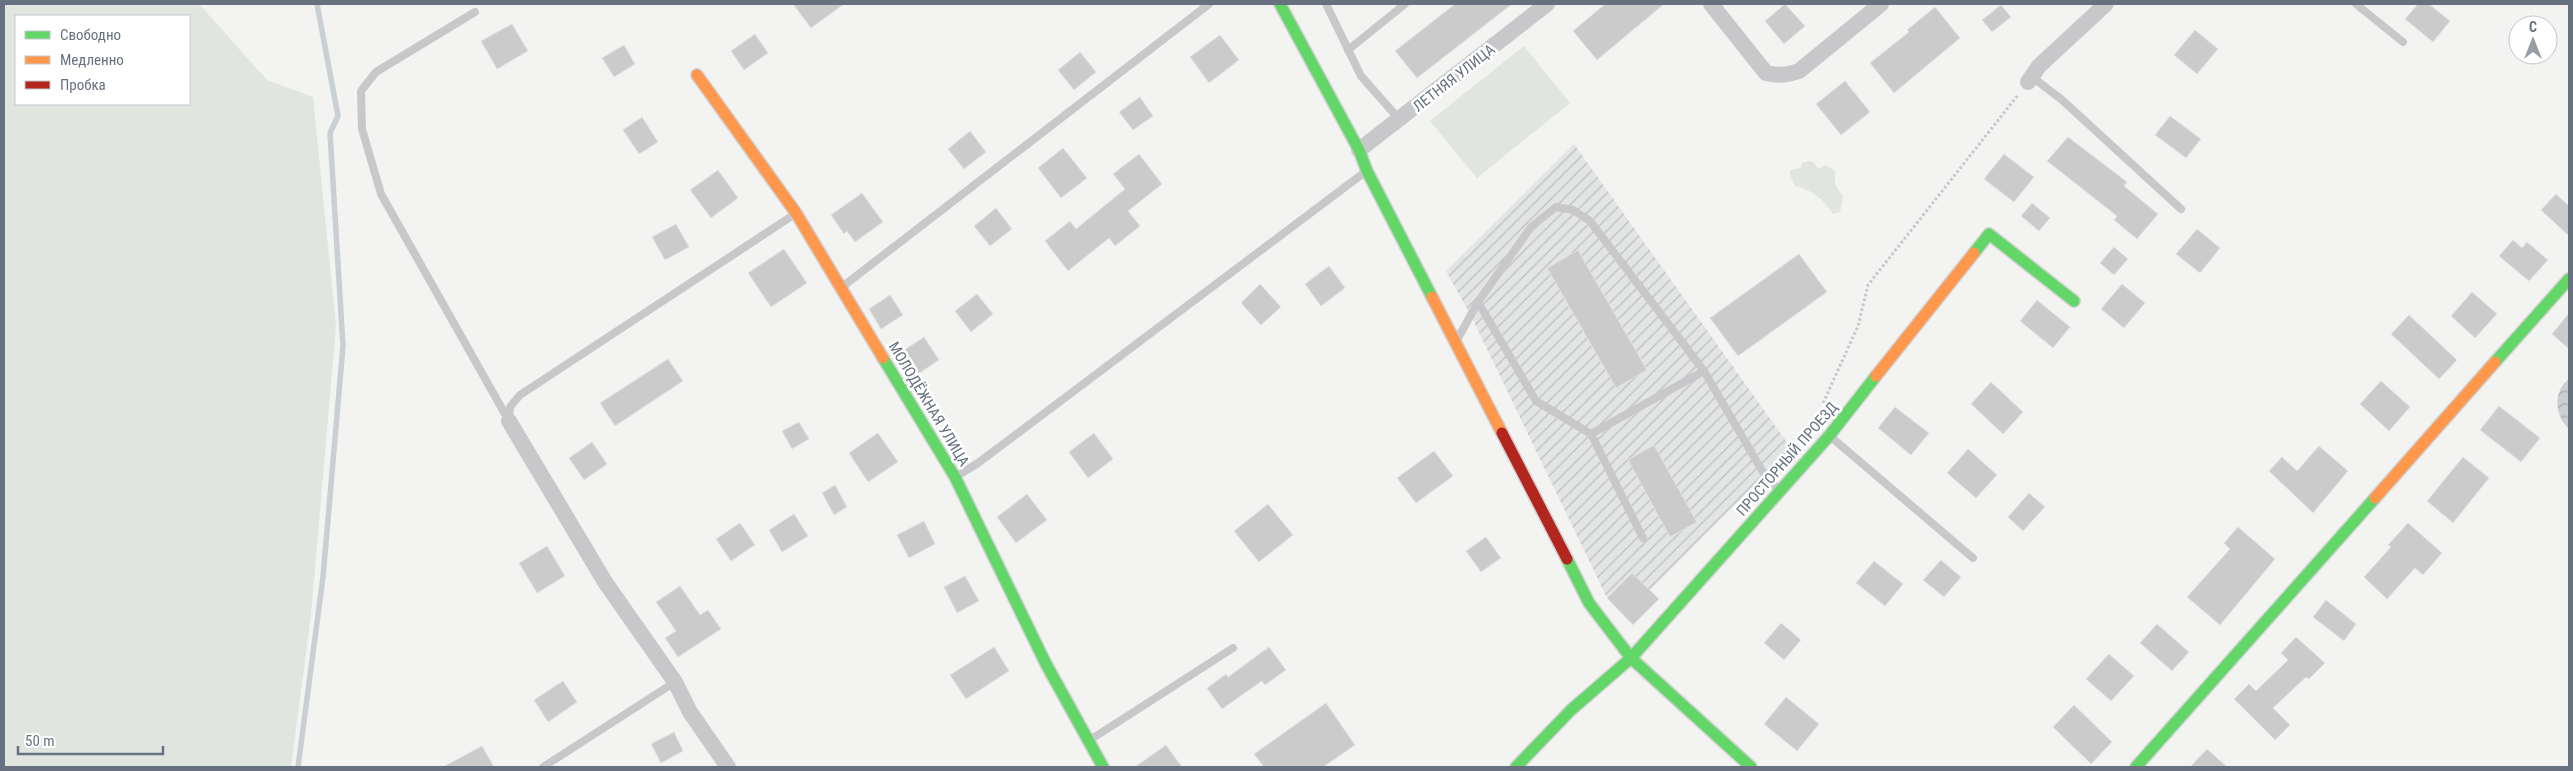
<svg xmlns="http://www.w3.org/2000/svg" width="2573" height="771" font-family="'Roboto Condensed',sans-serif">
<defs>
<pattern id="industrial-furrows" width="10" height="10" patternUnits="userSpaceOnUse" patternTransform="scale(1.25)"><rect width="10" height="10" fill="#e3e5e5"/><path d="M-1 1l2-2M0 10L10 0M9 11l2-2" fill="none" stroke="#bcbebf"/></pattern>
<pattern id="water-waves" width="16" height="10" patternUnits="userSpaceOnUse" patternTransform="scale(1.25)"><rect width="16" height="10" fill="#c9cfd2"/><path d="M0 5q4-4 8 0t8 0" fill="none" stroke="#a7acb0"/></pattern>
</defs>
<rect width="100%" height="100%" fill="#f3f3f2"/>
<path fill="url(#industrial-furrows)" d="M1574 144 1791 448 1650 590 1632 573 1607 598 1471 316 1446 271Z"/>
<g fill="#e1e5e0" fill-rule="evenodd">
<path d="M4 4H199L267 80 313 97 336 326 311 615 291 767H4ZM16 16H189V104H16Z"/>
<path d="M1524 46 1570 103 1477 178 1430 121Z"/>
<path d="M1809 161 1814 162 1818 169 1826 165 1835 171V184L1843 197 1840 212 1833 214C1823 199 1813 190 1795 186L1790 175V170L1801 168 1802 163Z"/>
</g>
<path fill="url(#water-waves)" d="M2569 379V429C2555 416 2552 392 2569 379Z"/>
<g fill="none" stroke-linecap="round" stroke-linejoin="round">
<path stroke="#c9cfd2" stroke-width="5.5" d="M298 767 323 577 343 346 330 133 338 116 317 4"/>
</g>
<g fill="#cbcbcc" stroke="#e2e2e2">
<path d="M793 4H844L811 28Z"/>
<path d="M1455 4H1512L1417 78 1395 51Z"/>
<path d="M1605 4H1664L1597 60 1573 31Z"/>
<path d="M1785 4 1805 26 1784 44 1765 21Z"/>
<path d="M2418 4H2429L2450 21 2433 42 2405 19Z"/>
<path d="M2001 5 2011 17 1992 32 1982 20Z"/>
<path d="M1935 7 1960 38 1894 93 1870 63 1909 32 1907 30Z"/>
<path d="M512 24 528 51 497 69 481 41Z"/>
<path d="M2195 30 2218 49 2197 74 2174 55Z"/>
<path d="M755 34 768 53 744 70 731 51Z"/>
<path d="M1220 35 1239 60 1209 83 1190 57Z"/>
<path d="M624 45 635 64 614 77 602 58Z"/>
<path d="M1080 52 1096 72 1074 90 1058 70Z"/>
<path d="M1845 81 1870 112 1841 135 1816 104Z"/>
<path d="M1140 97 1153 116 1133 130 1119 112Z"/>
<path d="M2170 116 2201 139 2186 158 2155 135Z"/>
<path d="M642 117 658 142 639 154 623 130Z"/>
<path d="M970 131 986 152 964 169 948 149Z"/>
<path d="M2068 137 2127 182 2124 186 2158 214 2137 239 2114 220 2117 216 2047 161Z"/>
<path d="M1063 148 1087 178 1061 198 1038 168Z"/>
<path d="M1139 154 1162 184 1128 211 1140 226 1115 246 1109 238 1068 271 1045 241 1070 221 1076 229 1125 189 1113 174Z"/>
<path d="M2004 154 2034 177 2014 202 1984 179Z"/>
<path d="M718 170 738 198 711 218 690 190Z"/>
<path d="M862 193 883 222 855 242 847 231 844 234 831 215Z"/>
<path d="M2556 194 2569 206V236L2541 210Z"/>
<path d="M2032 203 2050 218 2039 231 2021 216Z"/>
<path d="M996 208 1012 229 990 246 974 226Z"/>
<path d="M676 224 689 247 665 260 652 237Z"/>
<path d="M2197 229 2220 248 2200 273 2176 254Z"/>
<path d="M2513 240 2522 248 2527 242 2548 260 2529 281 2499 256Z"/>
<path d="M2114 247 2128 259 2114 275 2100 263Z"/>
<path d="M784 249 807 283 771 307 748 273Z"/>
<path d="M1578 250 1647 370 1616 388 1547 268Z"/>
<path d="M1799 254 1827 292 1738 356 1710 318Z"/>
<path d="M1329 266 1345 288 1321 306 1305 284Z"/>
<path d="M1260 284 1281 307 1261 325 1241 303Z"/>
<path d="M2122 284 2145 303 2124 328 2101 309Z"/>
<path d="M2472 292 2497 314 2475 338 2451 316Z"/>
<path d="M977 294 993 314 971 332 955 311Z"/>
<path d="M890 295 903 315 881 329 869 309Z"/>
<path d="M2037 300 2070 327 2053 348 2020 321Z"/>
<path d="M2569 313V349L2552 334Z"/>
<path d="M2409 315 2457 360 2439 379 2391 334Z"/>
<path d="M924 337 939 360 915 376 900 353Z"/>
<path d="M668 359 683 381 615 426 600 403Z"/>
<path d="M2381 381 2410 407 2389 431 2360 404Z"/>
<path d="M1991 382 2023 412 2003 434 1971 404Z"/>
<path d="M2499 406 2540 438 2521 462 2480 430Z"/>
<path d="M1895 407 1929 433 1911 455 1878 428Z"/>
<path d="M799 422 809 439 792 449 782 431Z"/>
<path d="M878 433 898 462 868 482 849 453Z"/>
<path d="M1094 433 1113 459 1088 478 1069 452Z"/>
<path d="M592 442 607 464 584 480 569 458Z"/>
<path d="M1654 445 1697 522 1670 537 1628 460Z"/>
<path d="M2319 446 2348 471 2313 513 2269 471 2282 457 2297 471Z"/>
<path d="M1968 449 1997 475 1976 498 1947 473Z"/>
<path d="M1434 451 1453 476 1416 503 1397 478Z"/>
<path d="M2463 457 2489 478 2453 523 2427 501Z"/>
<path d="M835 485 847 507 834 515 822 493Z"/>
<path d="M2029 493 2045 507 2023 531 2008 517Z"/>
<path d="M1027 494 1047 520 1016 543 997 517Z"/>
<path d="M1268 504 1293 535 1259 562 1234 531Z"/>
<path d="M794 514 808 536 782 552 769 530Z"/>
<path d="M924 521 935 544 909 558 897 535Z"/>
<path d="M740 523 755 545 731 561 716 539Z"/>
<path d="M2408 523 2442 553 2423 575 2415 568 2387 599 2364 577 2391 547 2388 545Z"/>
<path d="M2238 527 2275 559 2220 625 2187 597 2230 549 2224 543Z"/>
<path d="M1486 537 1501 558 1481 572 1466 551Z"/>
<path d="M547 546 565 576 537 593 519 563Z"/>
<path d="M1941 560 1961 577 1944 597 1923 580Z"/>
<path d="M1874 561 1903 584 1885 606 1856 583Z"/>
<path d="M1632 573 1659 599 1633 625 1607 598Z"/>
<path d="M965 576 979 601 957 613 944 587Z"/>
<path d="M680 586 700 615 708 610 721 629 678 657 665 638 676 631 656 602Z"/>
<path d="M2326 600 2356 624 2344 641 2313 617Z"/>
<path d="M1781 623 1801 640 1784 660 1764 643Z"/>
<path d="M2157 624 2189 652 2172 671 2140 643Z"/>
<path d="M2296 637 2325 663 2309 679 2306 677 2273 708 2290 725 2275 740 2234 699 2249 684 2256 691 2288 660 2281 653Z"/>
<path d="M994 647 1009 671 966 699 950 675Z"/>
<path d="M1269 647 1286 670 1265 685 1262 681 1222 709 1207 688 1226 674 1228 677Z"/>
<path d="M2109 654 2134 676 2111 701 2086 679Z"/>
<path d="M563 681 577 702 548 722 534 700Z"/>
<path d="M1786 697 1819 724 1797 751 1764 724Z"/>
<path d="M1326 703 1355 745 1323 767H1264L1254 754Z"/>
<path d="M2074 705 2112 742 2091 764 2053 727Z"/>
<path d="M674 732 683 751 661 763 651 744Z"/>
<path d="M1166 745 1182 767H1135Z"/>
<path d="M482 746 494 767H443Z"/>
<path d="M2207 749 2227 767H2190Z"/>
</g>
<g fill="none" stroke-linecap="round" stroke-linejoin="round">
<g stroke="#d0d1d1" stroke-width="14">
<g id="fast">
<path d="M1280 4 1359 150 1367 171 1432 297"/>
<path d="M1974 253 1989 234 2074 301"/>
<path d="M883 358 955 477 1046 664 1103 767"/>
<path d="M2495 362 2569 279"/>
<path d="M1567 559 1589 603 1631 658 1751 767"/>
<path d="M1516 767 1571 710 1631 658 1829 436 1876 376"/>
<path d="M2136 767 2375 498"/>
</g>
</g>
<g stroke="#d0d1d1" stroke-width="14">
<g id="slow">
<path d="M697 75 796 213 883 358"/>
<path d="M1432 297 1502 433"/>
<path d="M1876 376 1974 253"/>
<path d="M2375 498 2495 362"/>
</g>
</g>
<g stroke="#d0d1d1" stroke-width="14">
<path id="jam" d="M1502 433 1567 559"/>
</g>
<path stroke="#c5c6c7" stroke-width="3" stroke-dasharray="2.5 2.5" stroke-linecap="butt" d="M1825 408 1824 401 1858 326 1868 285 2018 95"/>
<g stroke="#c8c8ca" stroke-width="8">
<path d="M1326 4 1361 76 1399 119"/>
<path d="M2356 4 2403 42"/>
<path d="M475 12 376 72 361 91 362 129 381 194 509 421"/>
<path d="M1348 50 1405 4"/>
<path d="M2032 77 2061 99 2181 209"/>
<path d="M842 287 1209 4"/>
<path d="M1478 302 1536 401 1591 434"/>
<path d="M1457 340 1478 302 1531 227 1556 207 1573 210 1590 221 1704 371"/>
<path d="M509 421 510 407 520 395 795 214"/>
<path d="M1831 437 1973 558"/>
<path d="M957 476 978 463 1365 172"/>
<path d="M1643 538 1591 434 1704 371 1764 474 1778 489"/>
<path d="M1090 740 1233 648"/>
<path d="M543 767 675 682"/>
</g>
<g stroke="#c8c8ca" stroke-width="16">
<path d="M1711 4 1766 73C1779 76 1787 75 1799 71L1881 4"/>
<path d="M2028 82 2039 66 2106 4"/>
<path d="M1359 150 1547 4"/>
<path d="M509 421 605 582 675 682 690 712 728 767"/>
</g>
<use href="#fast" stroke="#63d668" stroke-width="11"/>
<use href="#slow" stroke="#ff974d" stroke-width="11"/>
<use href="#jam" stroke="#b3261e" stroke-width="11"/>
</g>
<g text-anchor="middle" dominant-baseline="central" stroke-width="5" stroke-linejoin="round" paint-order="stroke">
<g font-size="15" fill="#67717f" stroke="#fff">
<text transform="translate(1454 78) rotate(-38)">ЛЕТНЯЯ УЛИЦА</text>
<text transform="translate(929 404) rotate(59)">МОЛОДЁЖНАЯ УЛИЦА</text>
<text transform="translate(1787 459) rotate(-49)">ПРОСТОРНЫЙ ПРОЕЗД</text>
</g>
</g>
<rect width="2573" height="771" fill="none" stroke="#67717f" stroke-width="10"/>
<rect x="15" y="15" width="175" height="90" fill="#ffffff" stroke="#c2c6cc"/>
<rect x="25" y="31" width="25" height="8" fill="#63d668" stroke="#c2c6cc"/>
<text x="60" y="40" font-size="15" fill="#67717f">Свободно</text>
<rect x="25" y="56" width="25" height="8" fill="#ff974d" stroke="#c2c6cc"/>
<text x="60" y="65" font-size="15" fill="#67717f">Медленно</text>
<rect x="25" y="81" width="25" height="8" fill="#b3261e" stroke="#c2c6cc"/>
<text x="60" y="90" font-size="15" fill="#67717f">Пробка</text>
<g transform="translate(2533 40)"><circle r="24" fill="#ffffff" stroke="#c2c6cc"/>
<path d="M0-4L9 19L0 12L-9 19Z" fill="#989ea7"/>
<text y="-8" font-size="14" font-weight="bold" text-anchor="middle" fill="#67717f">С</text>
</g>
<path d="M18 746v8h145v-8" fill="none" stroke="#67717f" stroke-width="2.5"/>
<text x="25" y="746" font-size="15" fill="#67717f" stroke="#ffffff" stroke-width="4" paint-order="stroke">50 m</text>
</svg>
